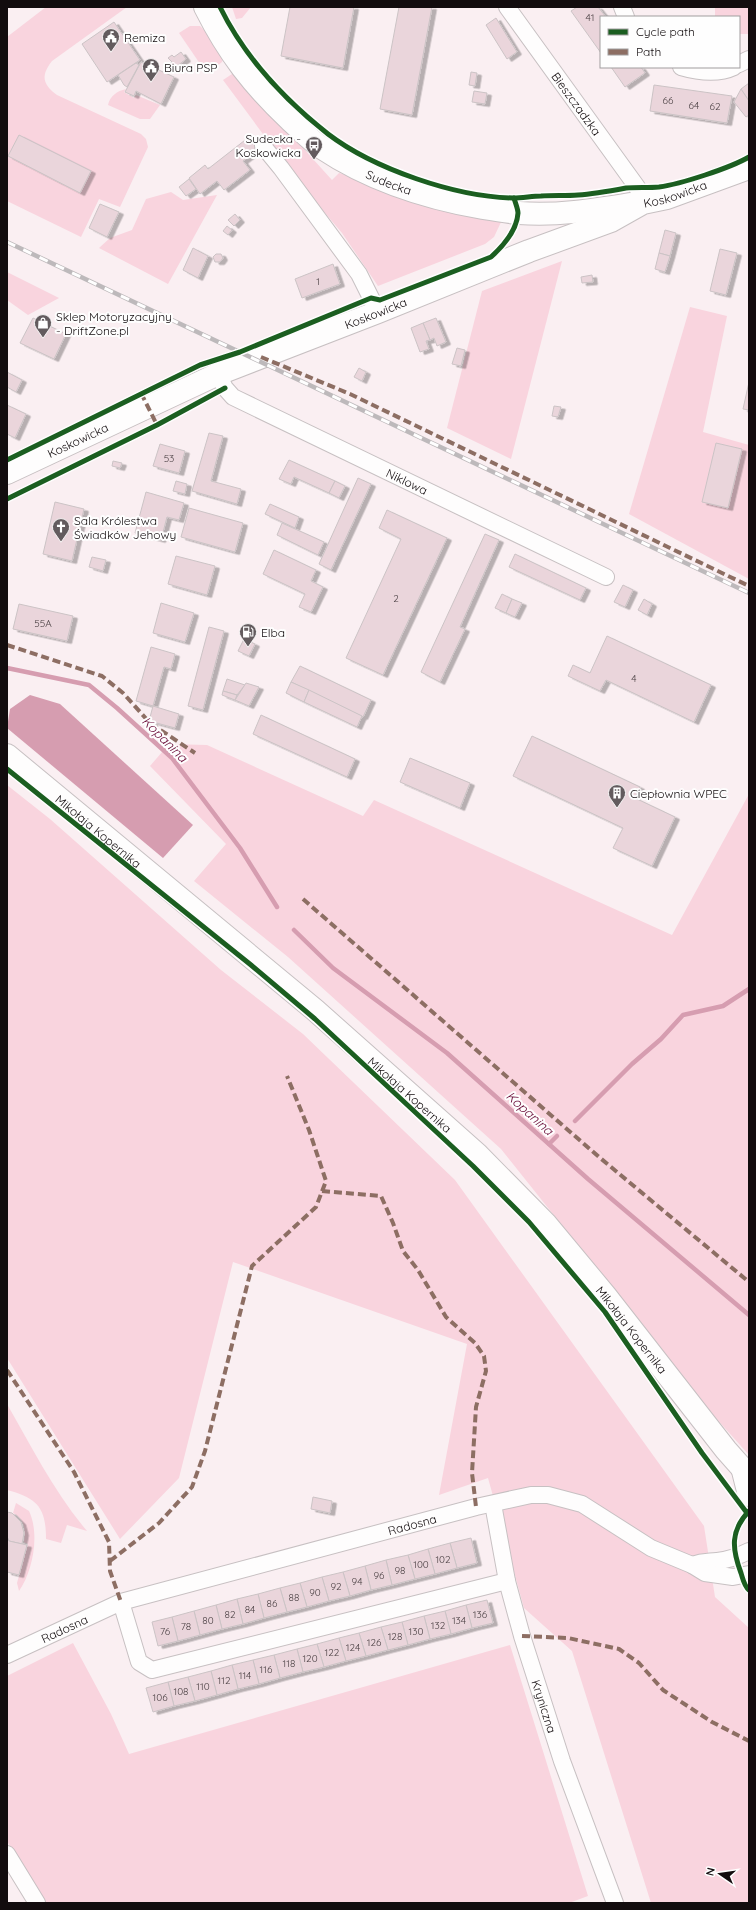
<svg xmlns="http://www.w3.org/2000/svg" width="756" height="1910" font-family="Quicksand,sans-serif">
<defs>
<filter id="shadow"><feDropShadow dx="4.5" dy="2.5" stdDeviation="0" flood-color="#0004"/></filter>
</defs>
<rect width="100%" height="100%" fill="#faeff2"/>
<g fill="#f9d4de">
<path d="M46 7H127L52 61C41 75 42 84 57 95L141 134 146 139 148 147 120 207 99 199 81 237 7 201V37Z"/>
<path d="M232 7H251L242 18 236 19Z"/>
<path d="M715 7H749V34H739V17H715Z"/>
<path d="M190 26H200L207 33 224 57 222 62 207 74 179 33Z"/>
<path d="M235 72C269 107 299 144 332 180L339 173 502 220 494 237 485 244 378 286 342 233 297 180 223 80Z"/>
<path d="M126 89 124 92 134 98 136 95 160 105 150 119H140L108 105C110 96 117 91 126 89Z"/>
<path d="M171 192 183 200 217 195 168 284 99 248 110 238 132 230 146 199Z"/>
<path d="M562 261 511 459 447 428 482 291Z"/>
<path d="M7 272 59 298 28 315 7 300Z"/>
<path d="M690 307 727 316 703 432 749 445V579L629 514Z"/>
<path d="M169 744 207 745 363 816 374 800 672 935 749 794V1455L714 1416 501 1149 288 957 194 881 226 844 150 766Z"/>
<path d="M7 785 50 819 221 970 303 1034 455 1180 704 1526 715 1597 749 1628V1903H651L572 1651 524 1608 488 1478 439 1495 467 1344 233 1262 179 1478 120 1539 7 1358Z"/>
<path d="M7 1404C32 1448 55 1493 87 1531L67 1525 61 1543 46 1539C46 1507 37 1498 7 1490Z"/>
<path d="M16 1503 29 1511C40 1534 33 1571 19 1591L17 1583 28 1544 24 1542C26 1530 25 1519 13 1513Z"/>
<path d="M73 1643 111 1714 129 1754 510 1645 588 1896 569 1903H44L7 1841V1676Z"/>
</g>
<path fill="#d69db0" d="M30 695 60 704 193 825 163 858 7 728 10 709Z"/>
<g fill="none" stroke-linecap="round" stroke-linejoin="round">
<g stroke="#d69db0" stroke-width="4.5">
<path d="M7 668 89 685 117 708 172 758 240 848 277 907"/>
<path d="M294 930 333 968 447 1053 588 1179 749 1315"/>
<path d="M575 1121 632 1064 661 1039 683 1015 723 1006 749 989"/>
<path d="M549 1144 557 1136"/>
</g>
</g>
<g fill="#ead5db" stroke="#cbc3c5" filter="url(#shadow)">
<path d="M290 7H354L343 68 281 56Z"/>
<path d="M399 7H432L412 115 380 109Z"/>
<path d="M577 7H598L606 17H601V53L571 11Z"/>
<path d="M496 18 517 52 507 59 486 25Z"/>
<path d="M114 22 140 60 107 82 82 44Z"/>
<path d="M181 52 186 59 176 67 175 65 172 67 169 64 172 62 168 58 172 55 174 57Z"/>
<path d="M141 62 174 77 161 104 136 91 134 96 125 92Z"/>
<path d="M136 63 139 65 127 87 124 85 118 75Z"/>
<path d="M611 67H641L645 73 625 87Z"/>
<path d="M471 72 477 73 475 86 469 85Z"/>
<path d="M749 83V101L741 89Z"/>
<path d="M654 85 732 96 727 123 650 111Z"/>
<path d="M741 89 749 101V115L746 117 734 102Z"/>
<path d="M474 91 487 93 485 104 472 102Z"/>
<path d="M19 135 91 171 80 193 8 156Z"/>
<path d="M249 137 259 149 243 161 250 170 224 190 217 181 200 194 189 178 205 165 208 169Z"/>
<path d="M189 179 196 189 186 196 179 187Z"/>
<path d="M100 204 119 212 107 237 89 228Z"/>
<path d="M235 214 240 220 234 226 228 220Z"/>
<path d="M227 226 232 230 228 235 223 231Z"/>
<path d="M665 230 676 233 670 256 659 253Z"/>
<path d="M193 248 208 256 198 278 183 270Z"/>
<path d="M720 249 737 253 726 295 710 291Z"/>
<path d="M659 253 670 256 665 272 655 269Z"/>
<path d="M216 254H221L223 258 220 262H215L213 257Z"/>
<path d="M333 264 340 284 302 298 295 279Z"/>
<path d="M592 275 593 282 582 283 581 277Z"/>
<path d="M33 318 66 334 54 359 20 343Z"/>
<path d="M436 318 446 342 437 346 434 338 430 340 423 323Z"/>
<path d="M423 323 430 340 426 341 429 349 420 352 411 328Z"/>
<path d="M457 348 465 350 461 366 452 364Z"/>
<path d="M359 368 366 372 362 381 354 377Z"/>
<path d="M7 372 22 380 16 392 7 387Z"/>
<path d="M749 382V410L743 409Z"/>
<path d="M7 405 26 414 15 438 7 434Z"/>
<path d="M554 406 561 407 558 417 552 416Z"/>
<path d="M209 433 223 436 211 481 241 489 237 504 192 491Z"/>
<path d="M716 443 742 449 728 508 702 502Z"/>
<path d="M160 444 185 451 179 473 153 466Z"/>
<path d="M289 460 335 481 329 493 294 477 291 484 279 479Z"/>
<path d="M113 461 122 463 120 468 112 466Z"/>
<path d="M358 478 371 484 331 570 319 564Z"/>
<path d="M176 481 187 484 185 494 173 491Z"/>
<path d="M335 481 345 486 339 498 329 493Z"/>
<path d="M146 492 184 503 179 520 167 517 161 540 135 533Z"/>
<path d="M55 502 84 509 72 561 43 554Z"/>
<path d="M270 504 299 517 295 528 265 514Z"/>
<path d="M189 508 243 523 235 552 181 537Z"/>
<path d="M387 510 447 538 383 675 346 658 401 539 379 528Z"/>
<path d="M282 523 324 542 318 555 277 535Z"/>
<path d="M485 534 499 540 460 627 465 629 440 682 421 672Z"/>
<path d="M274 550 316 570 311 581 323 587 311 612 299 607 305 594 263 574Z"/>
<path d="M515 554 586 588 580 600 509 567Z"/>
<path d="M176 556 215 566 207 595 168 584Z"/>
<path d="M92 557 106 560 103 571 89 567Z"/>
<path d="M623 585 633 590 625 607 614 602Z"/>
<path d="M502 594 512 599 506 613 495 608Z"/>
<path d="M512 599 522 603 515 617 506 613Z"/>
<path d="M644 599 652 604 647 615 638 610Z"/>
<path d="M161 603 194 613 185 642 153 633Z"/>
<path d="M19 604 73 616 67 641 13 629Z"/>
<path d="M209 627 224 631 203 710 188 706Z"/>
<path d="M607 636 711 685 694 722 606 680 600 691 568 676 573 665 590 673Z"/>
<path d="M244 639 255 644 249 656 238 651Z"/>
<path d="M151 647 175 654 171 669 164 667 153 706 136 701Z"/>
<path d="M300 666 371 700 363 717 291 682Z"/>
<path d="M227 679 245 685 237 695 223 691Z"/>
<path d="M291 682 309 690 304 702 286 693Z"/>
<path d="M246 683 259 687 249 706 235 700Z"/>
<path d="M309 690 362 716 357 727 304 702Z"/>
<path d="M223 691 237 695 235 700 222 695Z"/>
<path d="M153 706 179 714 175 728 149 721Z"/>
<path d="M261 715 355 759 347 777 253 734Z"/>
<path d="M532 736 640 787 635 798 675 817 652 866 613 848 623 828 513 776Z"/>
<path d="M410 758 470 783 460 808 400 782Z"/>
<path d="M313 1497 332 1501 330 1513 311 1509Z"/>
<path d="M7 1512 12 1513 21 1522 24 1533 22 1544 9 1541 7 1537Z"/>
<path d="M7 1537 9 1541 27 1545 19 1575 7 1572Z"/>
<path d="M471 1538 477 1563 457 1568 450 1543Z"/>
<path d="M450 1543 457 1568 435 1574 428 1549Z"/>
<path d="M428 1549 435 1574 415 1579 408 1555Z"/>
<path d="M408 1555 415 1579 392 1585 386 1560Z"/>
<path d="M386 1560 392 1585 371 1590 365 1566Z"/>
<path d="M365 1566 371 1590 350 1596 343 1572Z"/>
<path d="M343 1572 350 1596 329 1601 322 1577Z"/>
<path d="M322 1577 329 1601 307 1607 300 1583Z"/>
<path d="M300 1583 307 1607 287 1612 280 1588Z"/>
<path d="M280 1588 287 1612 264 1618 258 1594Z"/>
<path d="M258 1594 264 1618 243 1624 237 1599Z"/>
<path d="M237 1599 243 1624 222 1629 216 1605Z"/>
<path d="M487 1600 493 1623 472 1628 466 1605Z"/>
<path d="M216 1605 222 1629 200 1635 194 1611Z"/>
<path d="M466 1605 472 1628 451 1634 445 1611Z"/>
<path d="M194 1611 200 1635 178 1641 172 1617Z"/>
<path d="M445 1611 451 1634 430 1639 424 1616Z"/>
<path d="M424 1616 430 1639 408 1645 402 1622Z"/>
<path d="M172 1617 178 1641 158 1646 152 1622Z"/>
<path d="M402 1622 408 1645 388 1650 381 1627Z"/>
<path d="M381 1627 388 1650 366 1656 359 1633Z"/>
<path d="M359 1633 366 1656 346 1661 339 1638Z"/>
<path d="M339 1638 346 1661 324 1667 317 1644Z"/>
<path d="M317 1644 324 1667 303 1672 297 1649Z"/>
<path d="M297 1649 303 1672 280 1678 274 1655Z"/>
<path d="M274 1655 280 1678 259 1684 253 1660Z"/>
<path d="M253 1660 259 1684 238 1689 232 1665Z"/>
<path d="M232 1665 238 1689 217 1695 211 1671Z"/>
<path d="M211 1671 217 1695 195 1701 188 1677Z"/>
<path d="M188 1677 195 1701 174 1706 168 1682Z"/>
<path d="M168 1682 174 1706 153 1712 146 1688Z"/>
</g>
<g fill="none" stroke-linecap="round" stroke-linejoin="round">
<g stroke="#c7c0c2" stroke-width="18">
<g id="street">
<path id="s1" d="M507 7 637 187 643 203"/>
<path d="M622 7 626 17"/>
<path d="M739 64 749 59"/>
<path d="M681 67C698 72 717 75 734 67"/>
<path d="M263 146 281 168 359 274 378 312"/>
<path id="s2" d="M218 374 225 388 233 397 606 577"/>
<path id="s3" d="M493 1504 507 1581 522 1636 562 1761 615 1903"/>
<path d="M692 1565C703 1561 706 1562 717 1561 729 1560 739 1556 749 1551"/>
<path d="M121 1602 139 1662 152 1670 507 1581"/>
<path id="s4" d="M7 1655 121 1602 476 1507 531 1495H548L582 1504 651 1548 692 1565 705 1573 733 1577 749 1574"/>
<path d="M7 1854 37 1903"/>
</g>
</g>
<g stroke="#c7c0c2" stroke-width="24">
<g id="secondary">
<path id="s5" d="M205 7C228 53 253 85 290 120 300 129 310 140 322 148 370 180 426 198 483 208 495 210 507 212 519 213 556 216 594 210 630 204"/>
<path id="s6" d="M7 473 218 374 378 312 529 251 611 221 643 203 667 198 749 168"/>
<path id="s7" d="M7 755 315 1010 477 1154 546 1224 605 1295 726 1450 749 1476"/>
<path d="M743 1471 749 1495"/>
</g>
</g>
<use href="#street" stroke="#fefdfd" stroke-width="16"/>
<use href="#secondary" stroke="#fefdfd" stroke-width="22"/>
<g stroke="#bdb9bb" stroke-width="4.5">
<path id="rail" d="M7 242 749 593"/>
</g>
<use href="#rail" stroke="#fefefe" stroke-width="3" stroke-dasharray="9" stroke-linecap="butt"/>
<g stroke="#8d6e63" stroke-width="4" stroke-dasharray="8 4" stroke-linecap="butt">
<path d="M261 357 350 394 749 586"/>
<path d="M141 393 157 425"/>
<path d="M7 645 102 676 123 693 150 723 195 753"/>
<path d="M303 899 599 1157 749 1282"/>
<path d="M322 1191 381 1196 393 1223 403 1251 418 1270 446 1317 475 1343 484 1356 486 1371 476 1407 472 1473 476 1507"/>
<path d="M7 1370 74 1472 109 1542 110 1571 121 1602"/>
<path d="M110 1561 159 1523 192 1487 205 1451 252 1266 316 1207 326 1181 309 1130 287 1076"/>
<path d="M522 1636 568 1638 619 1649 639 1663 663 1690 712 1722 749 1741"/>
</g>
<g stroke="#fefefe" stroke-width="8">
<g id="cycleway">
<path d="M220 7C244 56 285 100 328 134 374 169 456 197 513 198 523 198 532 196 541 196 553 195 565 196 578 195 594 194 610 191 626 188 637 187 648 188 659 187 681 184 730 168 749 157"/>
<path d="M7 460 200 365 240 352 371 298 380 300 491 257C502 247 517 230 518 213 518 209 515 202 514 198"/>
<path d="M7 499 157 425 225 388"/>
<path d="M7 769 251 965 315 1019 473 1166 529 1222 605 1312 702 1453 747 1513"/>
<path d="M749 1511C730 1531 732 1549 741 1573 743 1579 744 1586 749 1590"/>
</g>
</g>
<use href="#cycleway" stroke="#1b5e20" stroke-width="5"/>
</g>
<defs>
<g id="civic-pin" transform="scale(0.9)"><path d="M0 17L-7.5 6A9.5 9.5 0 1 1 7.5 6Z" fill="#635b5e" stroke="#fefefe"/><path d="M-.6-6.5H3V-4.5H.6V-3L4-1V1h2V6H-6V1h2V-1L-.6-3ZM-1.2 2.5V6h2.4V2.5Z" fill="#fff"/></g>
<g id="bus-pin" transform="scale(0.9)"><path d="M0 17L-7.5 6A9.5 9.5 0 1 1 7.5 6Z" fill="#635b5e" stroke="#fefefe"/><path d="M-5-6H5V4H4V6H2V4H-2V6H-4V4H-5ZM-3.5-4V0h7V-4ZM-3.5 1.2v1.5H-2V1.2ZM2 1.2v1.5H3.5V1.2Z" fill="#fff"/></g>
<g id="shop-pin" transform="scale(0.9)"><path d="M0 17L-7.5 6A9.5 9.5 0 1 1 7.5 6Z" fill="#635b5e" stroke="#fefefe"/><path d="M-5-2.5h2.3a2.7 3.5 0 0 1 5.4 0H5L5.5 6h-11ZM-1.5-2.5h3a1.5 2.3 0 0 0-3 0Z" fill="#fff"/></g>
<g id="church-pin" transform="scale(0.9)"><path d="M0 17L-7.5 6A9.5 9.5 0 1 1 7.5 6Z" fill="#635b5e" stroke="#fefefe"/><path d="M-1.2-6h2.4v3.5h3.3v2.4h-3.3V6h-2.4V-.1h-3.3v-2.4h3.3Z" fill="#fff"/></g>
<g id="fuel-pin" transform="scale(0.9)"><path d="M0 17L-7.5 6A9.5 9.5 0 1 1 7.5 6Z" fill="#635b5e" stroke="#fefefe"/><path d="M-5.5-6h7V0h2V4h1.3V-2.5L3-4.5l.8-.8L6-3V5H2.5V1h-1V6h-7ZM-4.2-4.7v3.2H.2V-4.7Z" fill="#fff"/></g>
<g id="building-pin" transform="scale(0.9)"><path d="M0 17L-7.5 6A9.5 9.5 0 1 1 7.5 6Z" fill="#635b5e" stroke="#fefefe"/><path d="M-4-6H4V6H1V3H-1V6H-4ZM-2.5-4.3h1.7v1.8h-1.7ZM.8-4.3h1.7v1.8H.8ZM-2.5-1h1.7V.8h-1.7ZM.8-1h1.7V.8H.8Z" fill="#fff"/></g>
</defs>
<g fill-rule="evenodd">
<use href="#civic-pin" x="111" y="37"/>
<use href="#civic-pin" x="151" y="67"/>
<use href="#bus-pin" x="314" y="145"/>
<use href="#shop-pin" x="43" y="323"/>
<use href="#church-pin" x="61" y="527"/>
<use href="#fuel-pin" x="248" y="632"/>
<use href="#building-pin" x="617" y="793"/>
</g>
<g text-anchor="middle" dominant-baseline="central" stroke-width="4" stroke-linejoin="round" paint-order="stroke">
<g font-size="10" fill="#493f42">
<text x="590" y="17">41</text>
<text x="668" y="100">66</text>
<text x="694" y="105">64</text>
<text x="715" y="106">62</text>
<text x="318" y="281">1</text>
<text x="169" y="458">53</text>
<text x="396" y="598">2</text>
<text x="43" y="623">55A</text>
<text x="634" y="678">4</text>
<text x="443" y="1559">102</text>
<text x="421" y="1564">100</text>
<text x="400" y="1570">98</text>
<text x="379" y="1575">96</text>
<text x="357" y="1581">94</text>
<text x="336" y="1586">92</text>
<text x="315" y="1592">90</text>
<text x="294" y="1597">88</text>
<text x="272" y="1603">86</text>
<text x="250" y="1609">84</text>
<text x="230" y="1614">82</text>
<text x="480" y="1614">136</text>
<text x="208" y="1620">80</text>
<text x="459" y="1620">134</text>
<text x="438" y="1625">132</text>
<text x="186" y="1626">78</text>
<text x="165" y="1631">76</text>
<text x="416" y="1631">130</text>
<text x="395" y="1636">128</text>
<text x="374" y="1642">126</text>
<text x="353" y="1647">124</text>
<text x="332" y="1652">122</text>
<text x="310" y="1658">120</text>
<text x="289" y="1663">118</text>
<text x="266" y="1669">116</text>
<text x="245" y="1675">114</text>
<text x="224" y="1680">112</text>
<text x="203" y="1686">110</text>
<text x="181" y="1691">108</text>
<text x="160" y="1697">106</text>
</g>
<g font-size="12" fill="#120c0e" stroke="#fefefe" text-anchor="start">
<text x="124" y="37">Remiza</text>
<text x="164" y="67">Biura PSP</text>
<text x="301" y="138" text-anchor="end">Sudecka -<tspan x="301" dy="14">Koskowicka</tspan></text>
<text x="56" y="316">Sklep Motoryzacyjny<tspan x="56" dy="14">- DriftZone.pl</tspan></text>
<text x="74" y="520">Sala Królestwa<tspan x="74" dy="14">Świadków Jehowy</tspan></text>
<text x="261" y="632">Elba</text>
<text x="630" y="793">Ciepłownia WPEC</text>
</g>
<g font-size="12" fill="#120c0e" stroke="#fefefe">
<text stroke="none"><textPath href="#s1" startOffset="119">Bieszczadzka</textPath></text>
<text stroke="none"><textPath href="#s5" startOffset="260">Sudecka</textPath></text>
<text stroke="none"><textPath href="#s6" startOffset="725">Koskowicka</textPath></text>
<text stroke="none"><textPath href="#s6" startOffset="402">Koskowicka</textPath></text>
<text stroke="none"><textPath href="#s6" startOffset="78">Koskowicka</textPath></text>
<text stroke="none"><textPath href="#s2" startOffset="221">Niklowa</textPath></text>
<text stroke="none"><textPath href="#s7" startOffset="119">Mikołaja Kopernika</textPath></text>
<text stroke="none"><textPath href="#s7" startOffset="527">Mikołaja Kopernika</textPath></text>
<text stroke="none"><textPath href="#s7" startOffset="851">Mikołaja Kopernika</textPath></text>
<text stroke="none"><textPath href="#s4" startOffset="427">Radosna</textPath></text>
<text stroke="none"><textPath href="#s4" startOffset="63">Radosna</textPath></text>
<text stroke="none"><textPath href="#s3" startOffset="209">Kryniczna</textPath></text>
</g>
<g font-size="13" font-style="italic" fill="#6a0c38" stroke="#fefefe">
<text transform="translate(165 739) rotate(45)">Kopanina</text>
<text transform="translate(530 1113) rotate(42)">Kopanina</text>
</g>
</g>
<rect width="756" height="1910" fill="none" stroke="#120c0e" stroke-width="16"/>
<rect x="600" y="16" width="140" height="52" fill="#fefefe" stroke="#a09d9e"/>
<rect x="608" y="29" width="20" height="6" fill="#1b5e20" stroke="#a09d9e"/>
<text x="636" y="36" font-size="12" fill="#120c0e">Cycle path</text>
<rect x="608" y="49" width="20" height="6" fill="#8d6e63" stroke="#a09d9e"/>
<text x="636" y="56" font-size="12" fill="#120c0e">Path</text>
<g transform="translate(720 1874) rotate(283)" stroke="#fefefe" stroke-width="3" paint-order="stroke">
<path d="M0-3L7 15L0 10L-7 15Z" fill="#120c0e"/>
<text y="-6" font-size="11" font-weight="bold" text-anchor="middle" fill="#120c0e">N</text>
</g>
</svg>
